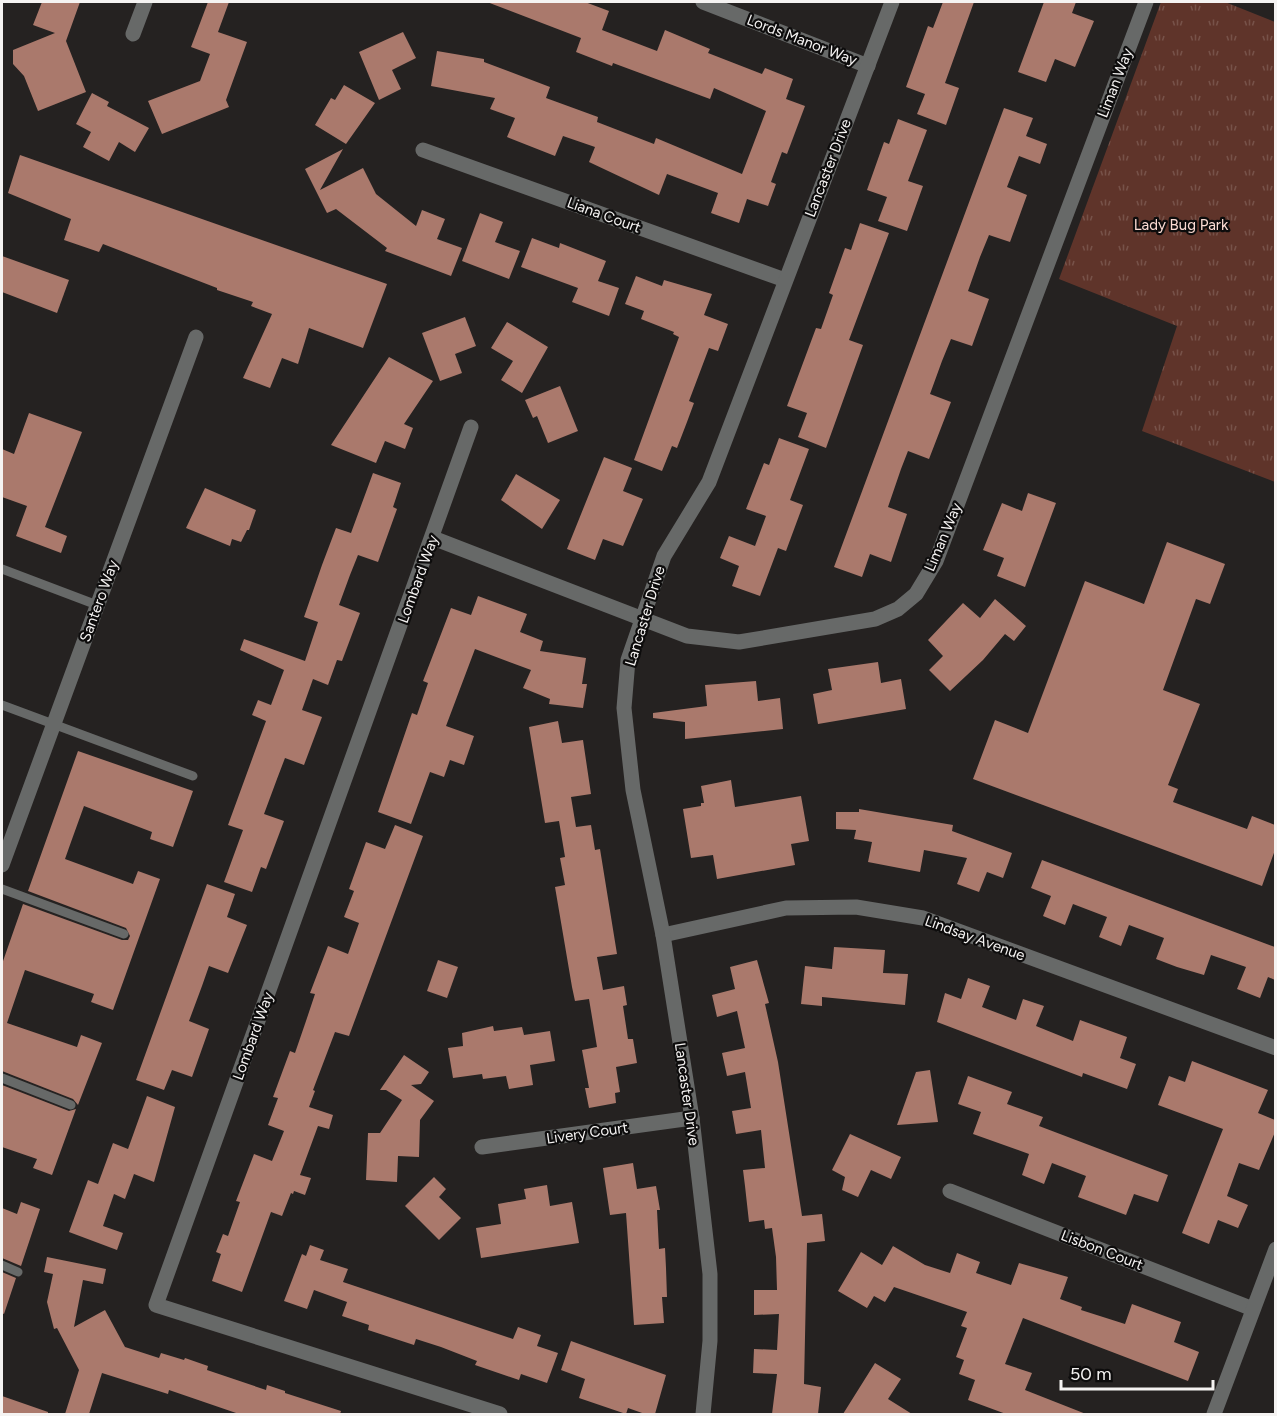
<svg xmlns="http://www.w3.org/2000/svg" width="1277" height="1416" font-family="Figtree,sans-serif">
<defs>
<pattern id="grass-tufts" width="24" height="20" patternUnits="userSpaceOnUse" patternTransform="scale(1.5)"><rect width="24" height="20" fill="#5f342a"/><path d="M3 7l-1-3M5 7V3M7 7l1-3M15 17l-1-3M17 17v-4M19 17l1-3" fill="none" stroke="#775249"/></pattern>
</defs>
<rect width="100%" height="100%" fill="#252221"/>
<path fill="url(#grass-tufts)" d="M1161 2H1225L1275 22V482L1142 431 1177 326 1059 279Z"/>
<g fill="#aa796c">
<path d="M42 2H80L66 41 86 92 38 111 24 76 13 64V50L55 33 33 25Z"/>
<path d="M208 2H229L218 32 247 42 226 100 229 107 162 134 148 101 200 81 210 54 191 47Z"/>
<path d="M487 2H585L609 11 602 30 657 51 665 30 710 49 708 53 762 74 765 68 793 79 786 99 805 106 787 154 782 152 771 182 776 184 768 206 747 199 739 223 711 213 718 193 667 174 659 195 589 162 595 147 563 136 555 156 507 137 515 118 490 109 495 98 431 86 437 51 484 59V62L550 87 546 98 598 117 597 122 654 144 656 138 742 174 766 111 714 88 710 99 613 63 612 66 576 52 581 38Z"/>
<path d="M943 2H974L945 83 959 88 946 125 917 114 925 94 906 87 928 26 933 28Z"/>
<path d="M1044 2H1076L1072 13 1094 21 1075 67 1055 59 1046 82 1018 72Z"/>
<path d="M403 32 416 58 392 70 401 89 379 100 359 52Z"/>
<path d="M344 85 375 103 346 144 315 125 331 98 335 100Z"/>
<path d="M92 93 109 102 107 106 149 128 135 152 119 142 109 161 83 147 91 132 76 124Z"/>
<path d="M1004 108 1033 118 1026 136 1047 144 1040 164 1019 156 1007 187 1027 195 1010 242 989 235 980 257 968 291 989 299 972 346 951 339 942 361 930 394 951 402 929 459 908 451 901 469 888 507 907 514 891 562 870 554 862 577 834 567Z"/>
<path d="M898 119 927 130 908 181 923 186 907 231 878 221 887 197 867 190 884 142 889 144Z"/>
<path d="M343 149 320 190 363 168 376 194 416 226 422 210 445 219 437 239 462 248 451 276 385 251 387 248 336 209 327 213 305 169Z"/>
<path d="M20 155 387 284 363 348 309 328 298 364 282 358 270 388 243 378 272 314 251 306 253 302 217 290V288L103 244 99 252 64 240 71 219 8 193Z"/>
<path d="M480 213 503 222 495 242 520 251 509 279 462 261Z"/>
<path d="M860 223 889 233 849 340 863 345 826 448 798 437 807 413 787 406 816 328 821 329 833 295 829 293 845 248 851 250Z"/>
<path d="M532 238 559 248 560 243 606 261 598 281 619 288 609 316 572 302 578 288 521 267Z"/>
<path d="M2 256 69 280 57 313 2 292Z"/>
<path d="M636 276 662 286 664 280 712 294 704 315 728 324 718 351 709 348 689 401 694 403 687 422 677 448 672 446 662 471 634 460 679 337 673 334 674 332 641 319 644 311 625 304Z"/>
<path d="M465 317 476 346 455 354 462 373 440 381 422 333Z"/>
<path d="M507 322 548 347 522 393 501 380 513 361 491 348Z"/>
<path d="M389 357 433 381 404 424 413 428 405 449 385 441 376 463 331 445Z"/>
<path d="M560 386 578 431 548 443 537 416 533 418 525 400Z"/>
<path d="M29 413 82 432 45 527 67 536 61 553 16 536 27 506 2 497V449L14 454Z"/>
<path d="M779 438 809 449 790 500 803 505 786 551 778 548 760 596 732 586 739 566 720 558 729 536 755 546 766 516 746 509 764 463 769 465Z"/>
<path d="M604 457 632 468 623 491 643 499 623 546 603 539 595 560 567 549Z"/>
<path d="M373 473 401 483 393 507 397 509 378 562 358 555 350 575 339 605 360 613 342 661 337 660 328 685 313 679 302 710 322 717 304 765 285 758 277 779 264 814 284 821 266 869 261 867 252 892 224 882 243 830 228 825 266 721 252 715 258 700 271 705 284 670 240 650 244 639 305 661 318 622 304 617 322 565 336 528 351 533Z"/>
<path d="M516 474 560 500 542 529 501 500Z"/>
<path d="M205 488 256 510 249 530H247L241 542 232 539 230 546 186 528Z"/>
<path d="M1028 493 1056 503 1025 587 997 576 1004 558 983 550 1002 503 1022 511Z"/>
<path d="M1167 542 1225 564 1210 604 1196 599 1163 690 1200 704 1168 785 1178 789 1173 802 1247 829 1252 816 1275 825V850L1262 886 973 779 995 720 1028 733 1085 581 1144 604Z"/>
<path d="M478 596 527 614 520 632 543 641 540 651 586 658 582 684H587L583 708 549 704 550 699 523 688 531 670 475 649 446 726 474 736 464 765 450 760 444 777 430 772 411 824 378 812 412 713 417 715 428 683 423 681 451 608 471 615Z"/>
<path d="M995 599 1026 626 1014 641 1005 634 983 660 950 691 929 670 943 656 928 640 963 603 980 618Z"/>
<path d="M878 662 881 683 901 679 906 709 818 724 813 694 832 690 828 669Z"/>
<path d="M756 681 758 701 780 698 783 729 685 739V722L653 718V713L707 706 705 685Z"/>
<path d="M558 721 562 743 583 740 591 794 571 797 576 827 591 825 595 850 600 849 617 954 597 957 603 990 624 986 627 1005 623 1006 628 1039H633L637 1063 616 1067 620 1092 615 1093 616 1103 589 1108 585 1088H589L582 1050 597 1047 589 999 575 1001 572 987 555 887 565 885 560 858 565 857 559 821 545 823 529 727Z"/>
<path d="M78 751 193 791 173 847 150 839 152 832 84 806 71 842 65 859 133 884 138 871 160 879 113 1010 91 1002 94 994 25 970 7 1023 77 1047 81 1035 102 1043 78 1105 73 1099 2 1071V964L23 904 122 940H128L130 936 126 928 28 891Z"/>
<path d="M731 780 735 807 801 796 809 841 791 844 795 865 717 879 713 855 691 858 683 809 701 806V803H704L701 786Z"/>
<path d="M859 809 953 825 952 831 1012 853 1003 878 987 872 979 892 957 884 967 858 924 850 920 872 868 862 872 842 854 839 856 830 836 829V812H859Z"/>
<path d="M395 825 423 836 349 1036 335 1032 313 1090 315 1091 309 1107 333 1115 329 1129 318 1126 300 1175 311 1178 305 1195 294 1191 293 1194 291 1193 282 1216 271 1212 242 1292 212 1281 221 1254 216 1252 223 1234 228 1236 240 1202 236 1201 254 1154 272 1161 284 1131 268 1125 278 1098 273 1097 290 1051 295 1053 306 1021 315 994 310 993 328 946 348 954 359 923 344 917 354 891 349 889 366 842 385 849Z"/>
<path d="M1042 860 1275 947V980L1268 977 1260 998 1237 989 1246 967 1211 955 1204 975 1177 967 1156 959 1164 938 1129 925 1121 946 1099 937 1107 917 1073 904 1065 925 1043 916 1051 896 1031 888Z"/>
<path d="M207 884 235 894 227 917 247 925 228 973 209 966 202 986 189 1021 209 1029 192 1077 172 1070 164 1090 136 1080Z"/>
<path d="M834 947 885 950 883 973 908 974 905 1005 822 997V1006L801 1004 805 966 832 969Z"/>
<path d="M438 960 458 967 447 998 427 991Z"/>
<path d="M757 960 769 1003 765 1004 778 1062 802 1216 822 1214 825 1241 807 1243 804 1384 821 1387 818 1414H772L777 1374 753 1373 754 1349 777 1350 779 1314 754 1315V1290H777L776 1257 772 1228 765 1229 764 1220 749 1222 745 1186 743 1170 765 1168 761 1130 736 1134 732 1111 751 1108 745 1072 727 1076 722 1053 745 1048 737 1011 717 1017 712 995 735 989 730 967Z"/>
<path d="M968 978 990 986 982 1007 1016 1020 1023 999 1044 1006 1036 1026 1073 1041 1080 1020 1127 1037 1120 1058 1136 1064 1127 1089 1083 1073 1082 1077 937 1022 945 993 961 999Z"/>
<path d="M493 1026 494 1031 522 1027 524 1035 550 1031 555 1061 530 1065 533 1085 509 1089 506 1076 483 1079 482 1074 453 1078 448 1048 463 1046 462 1033Z"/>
<path d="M404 1055 429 1072 421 1084 411 1085 434 1101 420 1120 419 1157 398 1156 397 1182 366 1180 368 1133H380L402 1100 386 1090H380Z"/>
<path d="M1192 1061 1268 1090 1258 1113 1275 1120V1132L1259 1170 1239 1163 1227 1196 1248 1205 1238 1228 1218 1220 1209 1244 1182 1233 1223 1129 1158 1105 1169 1076 1185 1082Z"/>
<path d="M930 1070 938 1122 897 1125 916 1072Z"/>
<path d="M968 1076 1012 1092 1007 1104 1043 1117 1039 1126 1168 1175 1158 1202 1134 1194 1126 1215 1078 1197 1086 1176 1052 1163 1044 1184 1022 1175 1029 1154 973 1134 981 1112 958 1104Z"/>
<path d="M2 1085 69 1111 76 1109 52 1175 33 1168 37 1159 2 1147Z"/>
<path d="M147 1096 175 1107 154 1182 134 1174 125 1199 114 1194 103 1226 123 1233 117 1250 69 1232 88 1180 98 1184 113 1143 128 1149Z"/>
<path d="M850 1134 901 1157 891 1179 871 1170 858 1197 842 1190 845 1177 832 1170Z"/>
<path d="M633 1163 637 1189 656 1186 660 1210H657L659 1249 665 1248 666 1268 667 1297H662L664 1323 634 1325 626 1213 610 1215 603 1168Z"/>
<path d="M434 1177 446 1189 439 1197 461 1218 439 1240 405 1206Z"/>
<path d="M547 1185 550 1206 572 1202 579 1243 481 1258 476 1228 501 1224 498 1204 526 1199 524 1189Z"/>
<path d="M21 1202 40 1209 21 1266 2 1258V1208L17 1214Z"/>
<path d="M310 1245 324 1250 320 1260 348 1269 343 1282 513 1339 518 1327 541 1335 537 1346 558 1353 547 1383 521 1374 519 1380 475 1365 477 1361 441 1347 416 1339 414 1345 368 1330 369 1325 342 1316 347 1302 314 1290 307 1309 284 1301 302 1254 306 1256Z"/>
<path d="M893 1246 925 1265 950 1273 957 1253 980 1262 976 1273 1011 1285 1019 1263 1068 1277 1060 1299 1082 1307 1081 1310 1125 1324 1132 1304 1181 1322 1174 1342 1199 1352 1188 1381 1023 1318 1005 1364 1032 1373 1025 1390 1086 1414H1006L968 1400 975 1380 959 1374 964 1360 956 1357 967 1328 961 1326 967 1312 894 1287 885 1302 874 1296 867 1308 838 1291 861 1252 882 1265Z"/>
<path d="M47 1257 106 1269 103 1284 83 1280 74 1327 105 1310 125 1347 159 1358 161 1353 184 1360 185 1358 208 1366 207 1370 266 1390 267 1385 285 1391V1393L341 1411 340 1414H239L169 1390 168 1394 102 1373 89 1414H65L79 1370 57 1328 54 1329 47 1302 53 1274 44 1272Z"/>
<path d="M2 1272 16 1278 4 1314 2 1313Z"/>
<path d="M571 1341 666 1375 655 1414H645L628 1408 626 1414 579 1398 585 1379 561 1370Z"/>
<path d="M875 1363 901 1379 888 1399 912 1414H843Z"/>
<path d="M2 1396 48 1412V1414H2Z"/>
</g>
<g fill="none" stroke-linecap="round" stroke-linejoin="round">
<g stroke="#676968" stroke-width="9">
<path d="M2 569 97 605"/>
<path d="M2 705 193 776"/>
<path d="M2 889 124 934"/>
<path d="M2 1078 71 1105"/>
<path d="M2 1265 18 1272"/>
</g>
<g stroke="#676968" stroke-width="15">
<path d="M703 2 868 66"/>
<path d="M133 34 145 2"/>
<path d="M423 150 785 280"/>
<path d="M471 427 156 1305 500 1414"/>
<path d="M433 538 687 636 739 642 875 619 898 609 916 594 936 561 1146 2"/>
<path d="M2 865 196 337"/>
<path d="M663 935 786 908 856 907 923 918 1276 1048"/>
<path d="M482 1147 692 1118"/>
<path d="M950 1191 1253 1309"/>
<path d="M703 1414 710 1341V1274L692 1118 663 935 633 790 624 708 628 660 664 556 709 482 892 2"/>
<path d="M1214 1414 1276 1249"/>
</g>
</g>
<g text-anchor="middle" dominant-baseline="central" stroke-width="4.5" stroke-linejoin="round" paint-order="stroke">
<g font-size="15" fill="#f5f3f2" stroke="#0d0c0c">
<text transform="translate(802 40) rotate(21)">Lords Manor Way</text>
<text transform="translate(1115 83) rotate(-69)">Liman Way</text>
<text transform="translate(828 168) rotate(-69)">Lancaster Drive</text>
<text transform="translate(604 215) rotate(20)">Liana Court</text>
<text transform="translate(943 537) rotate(-67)">Liman Way</text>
<text transform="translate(418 579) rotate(-70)">Lombard Way</text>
<text transform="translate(99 601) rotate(-70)">Santero Way</text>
<text transform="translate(645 616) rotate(-73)">Lancaster Drive</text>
<text transform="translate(975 938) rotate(20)">Lindsay Avenue</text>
<text transform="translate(253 1036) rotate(-70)">Lombard Way</text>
<text transform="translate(687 1094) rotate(82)">Lancaster Drive</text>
<text transform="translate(587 1133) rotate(-8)">Livery Court</text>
<text transform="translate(1102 1250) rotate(21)">Lisbon Court</text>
</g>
<g font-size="15" fill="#fbdbd3" stroke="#0d0c0c">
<text x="1181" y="225">Lady Bug Park</text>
</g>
</g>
<rect width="1277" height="1416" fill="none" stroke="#f5f3f2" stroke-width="6"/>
<path d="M1061 1380v9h152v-9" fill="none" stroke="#f5f3f2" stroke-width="3"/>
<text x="1070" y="1380" font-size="18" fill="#f5f3f2" stroke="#0d0c0c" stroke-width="4.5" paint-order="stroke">50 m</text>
</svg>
